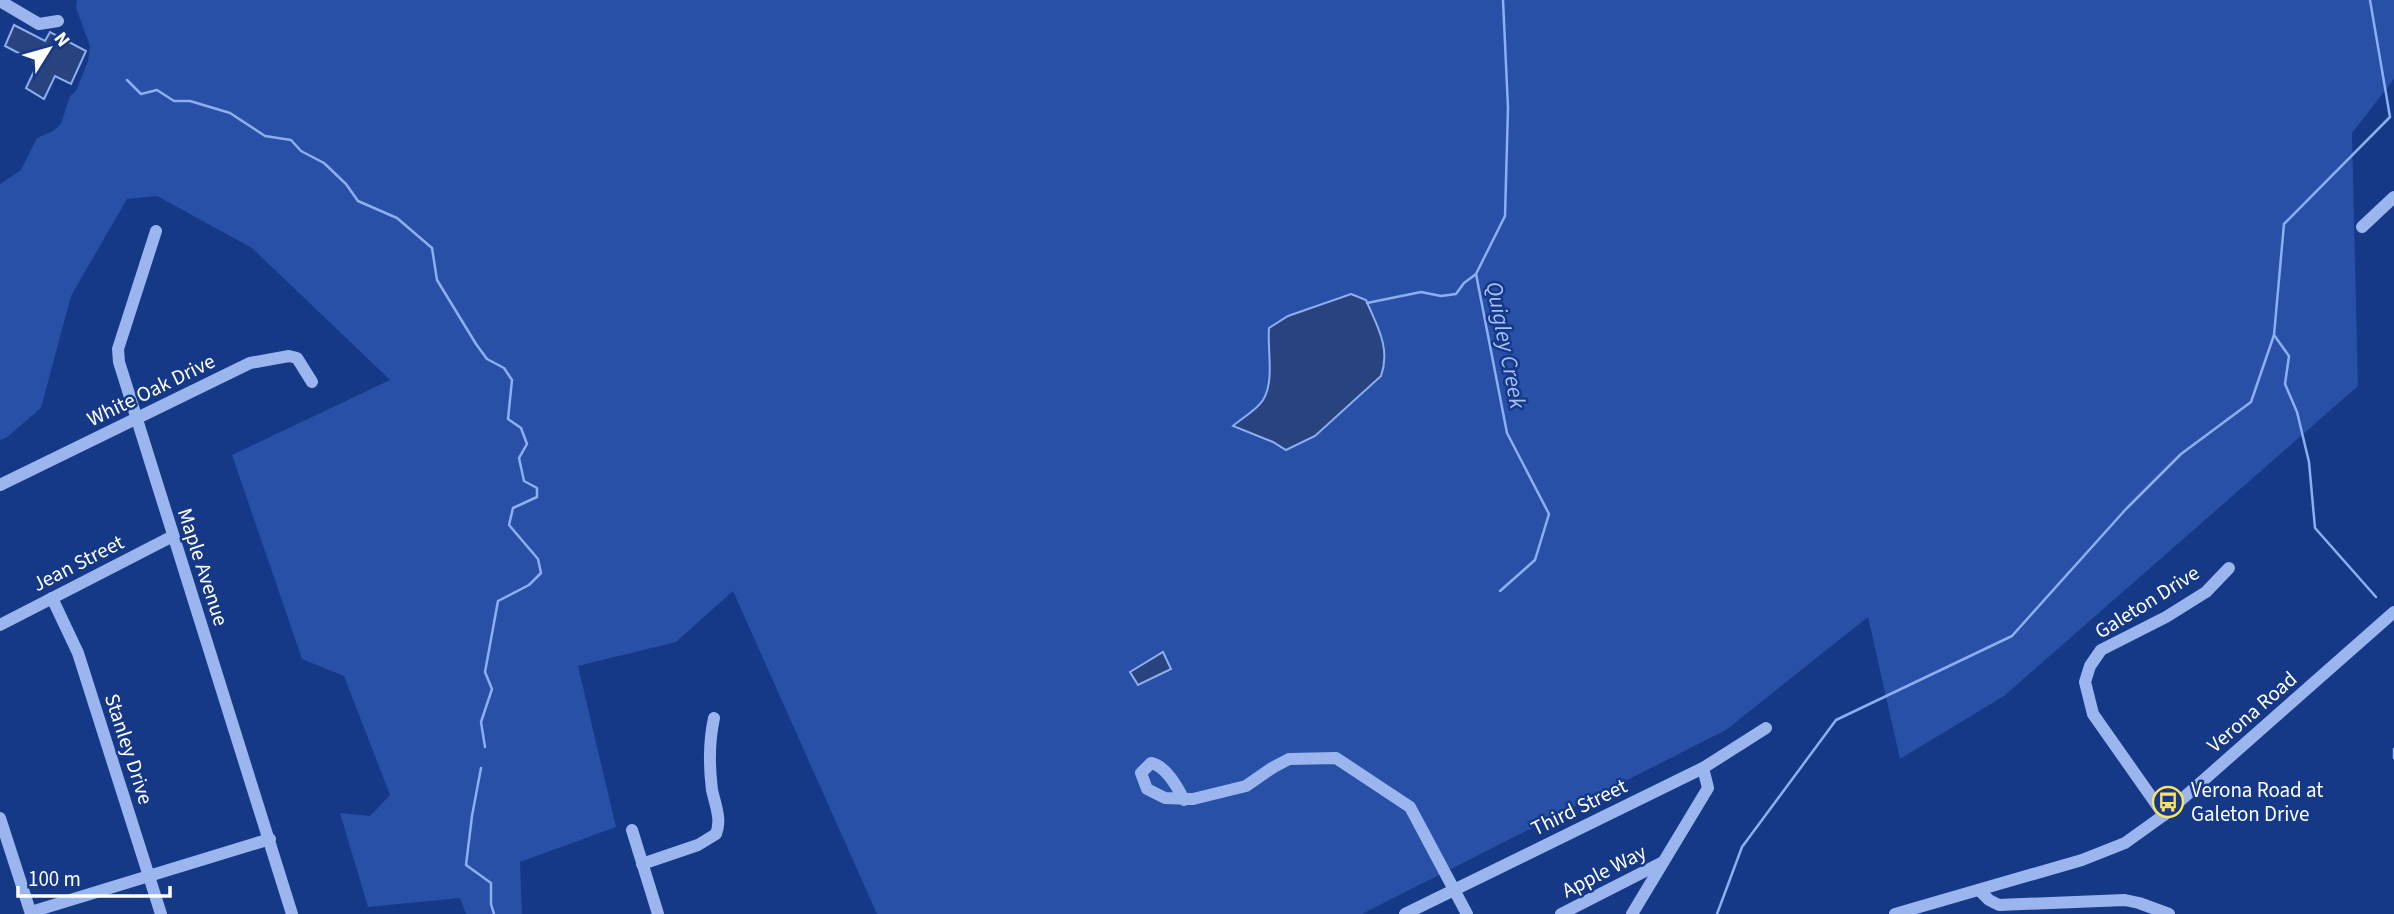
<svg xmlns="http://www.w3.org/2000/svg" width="2394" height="914" font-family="'Source Sans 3',sans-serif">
<rect width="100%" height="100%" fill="#153887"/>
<path fill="#2750a6" d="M77 0H2394V79L2352 133 2358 386 2004 696 1900 759 1868 617 1726 730 1362 914H877L733 591 676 642 578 666 616 827 520 862 522 914H466L460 898 368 907 340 813 370 816 390 795 344 676 302 659 232 455 390 380 252 248 157 196 127 199 71 296 41 408 6 438 0 440V184L21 170 37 138 53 131 61 124 70 96 76 91 88 61 90 46 76 8Z"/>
<g fill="#29437e" stroke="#8daff1" stroke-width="2">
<path d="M14 25 45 41 50 32 86 51 71 84 55 76 44 99 26 88 36 67 32 60 5 46Z"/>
<path d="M1351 294 1366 300C1377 326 1391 348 1381 376L1315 436 1286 450 1273 442 1233 426C1242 418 1257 410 1263 400 1275 381 1267 349 1269 328L1288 316Z"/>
<path d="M1163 652 1171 669 1138 685 1130 672Z"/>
</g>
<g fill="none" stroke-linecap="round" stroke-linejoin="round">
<g stroke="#8daff1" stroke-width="2.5">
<path d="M127 80 141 94 157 90 174 101H190L230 113 265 136 291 140 301 151 324 163 346 184 358 201 397 218 432 248 437 280 476 344 487 359 504 368 512 380 508 419 521 428 527 444 519 458 524 481 537 488V497L513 508 509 525 538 559 541 573 529 585 498 601 485 672 492 689 481 722 485 747"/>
<path d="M1367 303 1421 292 1441 296 1456 294 1464 283 1476 274"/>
<path d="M2274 335 2289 356 2285 384 2297 412 2309 462 2315 528 2376 597"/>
<path d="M1500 591 1535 560 1549 514 1507 433 1476 274 1505 216 1508 108 1503 0"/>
<path d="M2394 749V758"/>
<path d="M481 768 472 816 466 865 491 883V904L494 914"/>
<path d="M1717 914 1742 847 1836 720 2012 636 2126 509 2181 454 2251 402 2274 335 2284 224 2390 117 2370 0"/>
</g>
<g stroke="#9bb6ee" stroke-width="12">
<path d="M0 1 39 24 58 21"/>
<path d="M2362 227 2394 197"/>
<path d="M156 231 118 349 119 362 292 914"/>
<path d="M0 485 250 363 289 356 297 358 312 382"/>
<path d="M52 598 78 653 161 914"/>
<path d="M0 625 173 536"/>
<path d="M1184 800C1177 786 1166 766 1151 763L1141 773 1147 789 1165 798 1193 799 1246 786 1272 768 1289 759 1336 758 1410 807 1467 914"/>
<path d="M2164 815 2093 714 2085 682 2090 666 2101 650 2166 617 2206 592 2229 568"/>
<path d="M0 818 31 914"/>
<path d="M632 830 658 914"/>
<path d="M642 864 698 845 716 834C722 820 715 804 712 790 709 766 709 741 714 718"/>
<path d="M1979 890 1989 900 1999 905 2125 900 2139 903 2169 914"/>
<path d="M31 912 270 839"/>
<path d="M1405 914 1703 768 1766 728"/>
<path d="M1561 914 1663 862"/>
<path d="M1632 914 1708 788 1703 768"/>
<path d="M1895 914 2082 860 2125 843 2164 815 2394 612"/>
</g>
</g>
<defs>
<g id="bus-ring" transform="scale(1.575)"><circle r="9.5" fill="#153887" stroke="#ffe459" stroke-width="1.5"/><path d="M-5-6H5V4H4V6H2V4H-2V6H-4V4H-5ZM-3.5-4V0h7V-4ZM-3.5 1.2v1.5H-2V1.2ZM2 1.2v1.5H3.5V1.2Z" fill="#ffe459"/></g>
</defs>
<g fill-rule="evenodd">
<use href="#bus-ring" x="2168" y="802"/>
</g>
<g text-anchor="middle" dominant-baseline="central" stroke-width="5" stroke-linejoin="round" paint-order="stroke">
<g font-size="21" fill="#fff" stroke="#153887">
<text transform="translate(151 390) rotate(-26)">White Oak Drive</text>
<text transform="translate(78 563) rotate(-27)">Jean Street</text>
<text transform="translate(203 567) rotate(72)">Maple Avenue</text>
<text transform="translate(2147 602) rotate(-32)">Galeton Drive</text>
<text transform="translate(2252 712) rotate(-41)">Verona Road</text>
<text transform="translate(129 749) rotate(72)">Stanley Drive</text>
<text transform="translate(1579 807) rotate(-26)">Third Street</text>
<text transform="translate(1604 871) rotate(-27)">Apple Way</text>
</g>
<g font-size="21" fill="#fff" stroke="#153887" text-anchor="start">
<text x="2191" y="790">Verona Road at<tspan x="2191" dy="24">Galeton Drive</tspan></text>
</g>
<g font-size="23" font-style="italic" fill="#a7c1f6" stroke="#153887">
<text transform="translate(1506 345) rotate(79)">Quigley Creek</text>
</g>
</g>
<g transform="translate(49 49) rotate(53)" stroke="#153887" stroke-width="5" paint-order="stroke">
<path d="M0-5L12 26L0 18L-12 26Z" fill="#ffffff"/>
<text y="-10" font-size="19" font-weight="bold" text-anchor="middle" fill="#ffffff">N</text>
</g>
<path d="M18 886v10h152v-10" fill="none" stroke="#ffffff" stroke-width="3.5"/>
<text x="28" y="886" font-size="21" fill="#ffffff" stroke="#153887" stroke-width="5" paint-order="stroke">100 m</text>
</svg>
